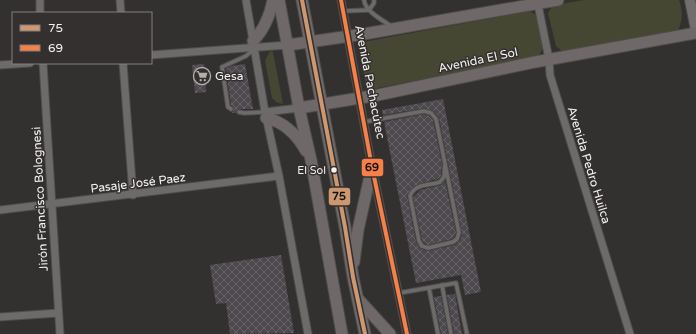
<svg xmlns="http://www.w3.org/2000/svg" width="696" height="334" font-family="'Varela Round',sans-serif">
<defs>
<pattern id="building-cross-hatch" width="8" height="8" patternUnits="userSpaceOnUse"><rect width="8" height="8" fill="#4c484d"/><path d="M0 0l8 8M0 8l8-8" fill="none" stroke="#666367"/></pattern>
</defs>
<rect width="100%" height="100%" fill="#323130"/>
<g fill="#454733">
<path d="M584 0H679C683 12 683 21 677 32L564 53 556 46 548 13 552 7 560 4Z"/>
<path d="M530 11 536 15 543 48 538 57 367 90 358 43Z"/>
<path d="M270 51 273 52 283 104 276 102 272 98 265 61Z"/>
</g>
<g fill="url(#building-cross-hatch)">
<path d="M204 64 206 92 195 93 192 65Z"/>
<path d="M245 64 253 109H238L236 113H232L234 109 231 105 226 69 231 66Z"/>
<path d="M443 99 481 292 465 295 461 275 416 283 384 122 424 114 429 116 433 120 442 164 441 176 438 179 422 183 414 186 410 190 407 196 416 242 421 249 428 251 455 245 460 240 462 234 439 118 433 111 425 108 383 115 382 110Z"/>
<path d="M445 181 456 233 454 237 452 239 428 245 424 243 422 240 413 197 420 190 441 185Z"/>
<path d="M281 255 294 333 230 334 226 303 216 304 210 265Z"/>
<path d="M455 294 462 334H454L447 295Z"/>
<path d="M441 296 448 334H441L434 297Z"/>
</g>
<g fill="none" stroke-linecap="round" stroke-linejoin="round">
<g stroke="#4f4d4c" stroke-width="5.5">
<g id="lane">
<path d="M364 0C365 11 382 20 391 26"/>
<path d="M344 11 369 10 374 3V1"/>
<path d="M231 109 228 107 222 67 246 56 254 49"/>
<path d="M239 112 244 113 265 112"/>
<path d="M364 122 424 111 431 113 436 119 459 233 457 239 453 242 428 248 422 246 419 241 410 196C415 183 429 186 440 182L444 177 445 165"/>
<path d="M442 285 451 334"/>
<path d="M429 288 438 334"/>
<path d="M399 293 456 283 467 334"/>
</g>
</g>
<g stroke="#4f4d4c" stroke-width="9">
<g id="street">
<path d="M40 0V13"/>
<path d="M120 0 121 13"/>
<path d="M246 0 265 112 279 176 308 334"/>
<path d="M341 0 372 167 407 334"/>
<path d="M537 0 549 59 550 75 630 334"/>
<path d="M151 55 288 45"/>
<path d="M43 63 60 334"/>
<path d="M123 63 133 195"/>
<path d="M0 65 30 63"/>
<path d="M265 112 299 108"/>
<path d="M0 210 279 176"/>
<path d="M0 317 58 313"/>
</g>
</g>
<g stroke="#4f4d4c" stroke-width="12">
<path id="secondary" d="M690 0 696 30"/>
</g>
<g stroke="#4f4d4c" stroke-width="13">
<g id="primary">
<path d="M279 0 299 108 311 160 342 334"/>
<path d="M302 0 345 227 353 277 365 334"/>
<path d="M253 41C264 30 270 15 273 0"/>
<path d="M288 45 364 34 558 0"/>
<path d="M299 108 378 95 535 62 696 33"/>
<path d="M266 118C285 122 297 135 306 151"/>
<path d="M354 262 358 230 372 167"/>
<path d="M359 300 390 334"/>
</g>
</g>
<use href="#lane" stroke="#6c6b6a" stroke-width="3.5"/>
<use href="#street" stroke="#6c6b6a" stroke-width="7"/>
<use href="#secondary" stroke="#736d6e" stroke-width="10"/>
<use href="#primary" stroke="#6e6868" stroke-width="11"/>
<g stroke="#33302f" stroke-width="7">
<path id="bus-1" d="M302 0 345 227 353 277 365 334"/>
</g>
<g stroke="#33302f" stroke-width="7">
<path id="bus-2" d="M341 0 372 167 407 334"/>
</g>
<use href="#bus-1" stroke="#cd976f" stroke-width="4"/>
<use href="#bus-2" stroke="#f78048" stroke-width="4"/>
</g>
<defs>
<g id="supermarket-ring" transform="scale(0.9)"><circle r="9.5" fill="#33302f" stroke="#b1afae" stroke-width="1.5"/><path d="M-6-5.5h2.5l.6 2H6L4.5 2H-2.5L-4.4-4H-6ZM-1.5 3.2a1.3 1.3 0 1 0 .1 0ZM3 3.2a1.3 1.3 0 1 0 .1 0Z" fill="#b1afae"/></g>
</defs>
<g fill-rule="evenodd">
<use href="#supermarket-ring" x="202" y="76"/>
</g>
<circle fill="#f5f3f2" stroke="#33302f" stroke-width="1.5" cx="334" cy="170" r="3.5"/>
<g text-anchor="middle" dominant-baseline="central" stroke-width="3" stroke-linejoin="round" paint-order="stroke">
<g font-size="11" fill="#f5f3f2" stroke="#33302f" text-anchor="end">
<text x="326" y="170">El Sol</text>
</g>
<g font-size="12" fill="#f5f3f2" stroke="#33302f">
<text transform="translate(478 60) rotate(-12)">Avenida El Sol</text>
<text transform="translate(370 82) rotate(79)">Avenida Pachacútec</text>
<text transform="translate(589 165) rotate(73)">Avenida Pedro Huilca</text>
<text transform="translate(138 183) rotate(-7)">Pasaje José Paez</text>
<text transform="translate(40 199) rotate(-93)">Jirón Francisco Bolognesi</text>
</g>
<g font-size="12" fill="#f5f3f2" stroke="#33302f" text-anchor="start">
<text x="215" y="76">Gesa</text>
</g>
</g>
<g stroke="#33302f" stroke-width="1.5">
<rect x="361" y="158" width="23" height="19" rx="4" fill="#f78048"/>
<rect x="328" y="187" width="23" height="19" rx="4" fill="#cd976f"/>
</g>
<g font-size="11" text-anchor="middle" font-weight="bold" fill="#111">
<text x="372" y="171">69</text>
<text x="339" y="200">75</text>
</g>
<rect x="12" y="12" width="140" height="52" fill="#33302f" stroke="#817e7d"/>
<rect x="20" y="25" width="20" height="6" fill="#cd976f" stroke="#817e7d"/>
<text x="48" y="32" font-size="12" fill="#f5f3f2">75</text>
<rect x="20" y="45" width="20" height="6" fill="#f78048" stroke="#817e7d"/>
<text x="48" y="52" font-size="12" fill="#f5f3f2">69</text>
</svg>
